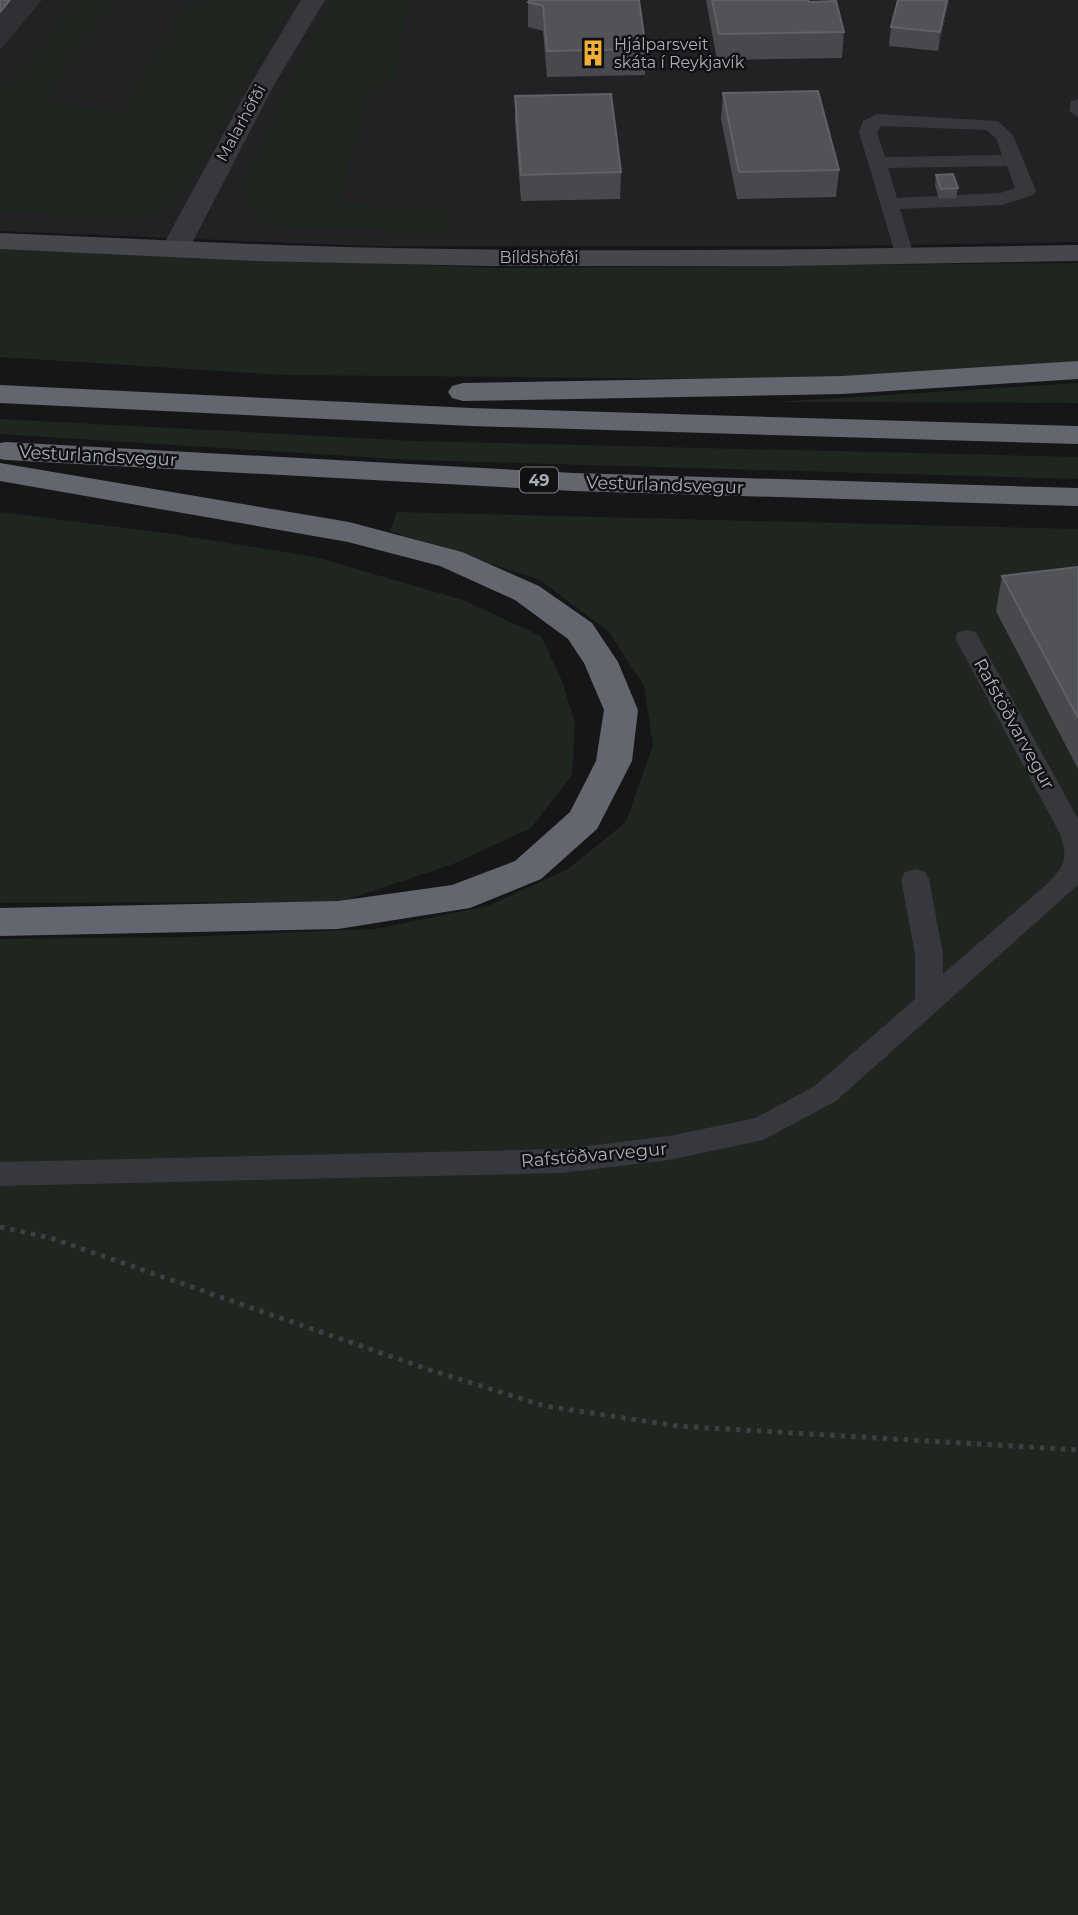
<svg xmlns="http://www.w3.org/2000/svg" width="1078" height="1915" font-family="Montserrat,sans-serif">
<rect width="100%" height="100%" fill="#161618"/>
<path fill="#222225" d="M0 0H1078V242L831 246H367L0 231Z"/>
<g fill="#1e261f">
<path d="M75 0H115L44 104 119 111 187 4H202L205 0H293L185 192 165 210 132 218 0 211V83L12 84Z"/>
<path d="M332 0H408L392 90H370L338 205 448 207 447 231 280 227C255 218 244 213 241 185Z"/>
<path d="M0 249 500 268 1078 263V361L962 373 727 379 283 375 0 357Z"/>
<path d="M1078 383V403L774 402Z"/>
<path d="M0 419 415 441 1078 457V479L412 460 0 434Z"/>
<path d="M0 512 173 534 315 557 463 600 541 636 562 681 575 723 572 775 531 828 453 864 340 902 0 903Z"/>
<path d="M397 512 1078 529V1915H0V939L180 937 375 929 488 906 568 869 626 822 653 745 644 686 609 632 540 580 390 531Z"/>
</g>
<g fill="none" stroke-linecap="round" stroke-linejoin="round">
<path stroke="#3d3f44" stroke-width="5" stroke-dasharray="4.5 6" stroke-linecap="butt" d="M0 1227 51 1238 433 1371 545 1406 677 1426 1078 1450"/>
<g fill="#37383d" fill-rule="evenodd">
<path d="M1078 99V117L1069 111 1071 101Z"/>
<path d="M877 114 998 121 1013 135 1036 191 1033 195 1002 205 900 209 914 256 911 260H897L859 132 863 121ZM881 126 986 130 996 138 1002 155 885 157 877 132ZM1007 166 1015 188 1000 193 897 198 888 168Z"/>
<path d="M967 630 976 632 979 638 1078 819V885L836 1101 763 1140 669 1160 562 1173 0 1186V1162L562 1149 669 1136 756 1118 816 1085 915 999V954L901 879 905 872 915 869 925 872 929 879 943 954V974L1048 883C1066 864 1068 859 1060 834L955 638 958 632Z"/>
</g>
<path fill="#37383d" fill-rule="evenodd" d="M301 0H325L274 85 189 249 185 255 175 257 165 255 161 249 250 85Z"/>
<path fill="#45474d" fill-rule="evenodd" d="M0 233C130 238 260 246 390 248 619 253 849 249 1078 245V261L783 266H488L256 261 0 249Z"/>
<g fill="#63666e" fill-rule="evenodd">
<path d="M1078 361V379L842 394 463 401 452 398 448 392 452 386 463 383 842 376Z"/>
<path d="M0 385 471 408 1078 426V444L471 426 0 403Z"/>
<path d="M6 442 574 473 1078 488V506L574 491 6 460 0 459V443Z"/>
<path d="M0 463 349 522 462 552 539 586 592 623 618 662 638 710 632 761 597 829 541 879 470 908 338 929 0 936V908L338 901 452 885 515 861 570 812 596 761 604 710 584 663 568 639 515 600 440 566 348 542 0 481Z"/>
</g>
</g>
<g fill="#47494d">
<path d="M530 0 646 49 645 75 547 77 543 31 528 27V2Z"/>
<path d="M706 0H808L809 2 844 32 842 58 717 60Z"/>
<path d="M898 0H949L938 51 889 46 891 27Z"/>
<path d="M723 93 839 170 836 197 737 199 721 119Z"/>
<path d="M515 96 621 172 620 199 521 201 515 122Z"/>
<path d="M936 175 958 188 956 198 939 199 935 185Z"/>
<path d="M1078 567V769L996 611 1002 576Z"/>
</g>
<g fill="#2f3033">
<path d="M10 0H42L0 50V12Z"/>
<path d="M947 0H949L938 51 940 32Z"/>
</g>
<g fill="#525359" stroke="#5f6168" stroke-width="2">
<path d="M0 0H10L0 12Z"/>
<path d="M530 0H639L646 49 547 51 543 6 528 2Z"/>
<path d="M712 0H808L809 2 836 1 844 32 719 34Z"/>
<path d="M898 0H947L940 32 891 27Z"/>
<path d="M818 91 839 170 739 172 723 93Z"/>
<path d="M611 94 621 172 521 175 515 96Z"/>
<path d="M953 174 958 188 941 189 936 175Z"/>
<path d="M1078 567V718L1002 576Z"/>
</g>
<defs>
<g id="building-bare" transform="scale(2.1)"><path d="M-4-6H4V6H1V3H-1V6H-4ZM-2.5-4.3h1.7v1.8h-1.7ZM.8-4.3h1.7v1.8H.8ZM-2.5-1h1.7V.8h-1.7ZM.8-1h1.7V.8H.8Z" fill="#f2b134" stroke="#111113" stroke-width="2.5" paint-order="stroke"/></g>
</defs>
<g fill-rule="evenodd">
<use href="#building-bare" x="593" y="53"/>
</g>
<g text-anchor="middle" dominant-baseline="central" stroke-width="5" stroke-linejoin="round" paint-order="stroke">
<g font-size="16" fill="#a8adb8" stroke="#111113" text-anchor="start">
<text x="614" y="44">Hjálparsveit<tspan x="614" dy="18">skáta í Reykjavík</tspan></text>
</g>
<g font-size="16" fill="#a8adb8" stroke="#111113">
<text transform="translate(241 123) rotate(-61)">Malarhöfði</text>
<text x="539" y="257">Bíldshöfði</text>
</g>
<rect fill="#111113" stroke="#7b7e86" stroke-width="2" x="520" y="467.5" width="38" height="25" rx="5"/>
<g font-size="16" font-weight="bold" fill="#a8adb8">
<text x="539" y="480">49</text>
</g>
<g font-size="18" fill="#a8adb8" stroke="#111113">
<text transform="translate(98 456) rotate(3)">Vesturlandsvegur</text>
<text transform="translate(665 485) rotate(2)">Vesturlandsvegur</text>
<text transform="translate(1014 724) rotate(61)">Rafstöðvarvegur</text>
<text transform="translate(594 1155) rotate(-5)">Rafstöðvarvegur</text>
</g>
</g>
</svg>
